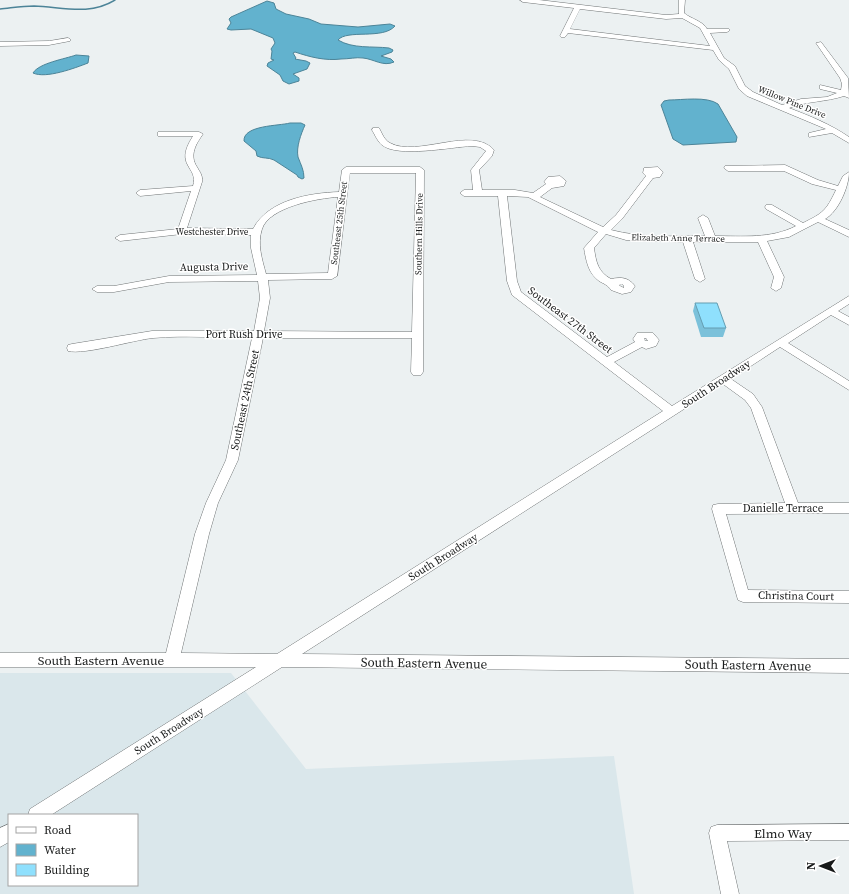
<svg xmlns="http://www.w3.org/2000/svg" width="849" height="894" font-family="'Source Serif 4',serif">
<rect width="100%" height="100%" fill="#ecf1f2"/>
<path fill="#dae7eb" fill-rule="evenodd" d="M0 673H231L306 769 614 756 634 894H0ZM9 815H137V885H9Z"/>
<g fill="#62b2ce" stroke="#4c8498">
<path d="M267 1 274 3 276 9 286 14 309 19 321 24 358 27 390 24 395 26C383 40 347 29 338 40 353 49 372 46 389 48L393 50 392 52 381 56 391 59 394 62C383 67 374 59 363 58 356 57 349 59 341 59 325 61 310 57 295 52L293 53 296 58 295 59 306 61 310 63 307 69 293 74 299 78V81L289 84 283 81 280 75 267 66 268 63 274 60 271 59 272 51 271 49 275 43 273 38 251 29 231 30 227 29 231 23 229 19 231 17Z"/>
<path d="M76 55 89 56 88 63C75 68 46 79 33 73 39 63 65 59 76 55Z"/>
<path d="M669 100C682 100 707 96 718 104L737 137 736 142 683 145 673 139 661 105 664 101Z"/>
<path d="M290 123H301L305 125C301 134 296 147 298 157 301 165 304 170 304 178L302 179 298 177 297 175 274 160C268 157 263 159 257 156L256 151 244 141C243 125 279 126 290 123Z"/>
</g>
<g fill="none" stroke-linecap="round" stroke-linejoin="round">
<path stroke="#4c8498" stroke-width="1.5" d="M0 9C11 8 22 6 34 6 63 7 89 16 115 0"/>
<g stroke="#707475" stroke-width="1">
<g id="minor">
<path d="M520 0H539L666 15 679 14V0H685L684 13C691 19 703 21 707 29H729V31L727 32 710 33 724 58 735 66 745 86 753 92 782 105 801 99 827 97 837 93 820 89V85L841 90 842 84 840 78 816 43 821 42 848 78 849 98 844 96C826 102 807 101 789 108 810 116 830 124 849 137V143L832 133 809 137V133L826 129 747 96 739 89 729 69 719 60 713 50 568 33 565 37H561L560 36 574 8 523 2ZM580 9 666 19 682 18 700 28 710 46 570 29Z"/>
<path d="M68 38 70 39V41L49 45 0 46V42L49 41Z"/>
<path d="M373 128H379C382 133 384 140 390 143 417 158 472 125 494 150L492 156 479 170 482 190H515L533 193 546 184 544 182 548 177 560 176 566 181 564 186 552 188 540 197 603 227 616 215 646 176 643 173 644 168 658 167 663 172 660 177 653 178 622 219 611 230C641 238 674 236 705 236L698 218 703 215 708 218 715 236C742 236 771 239 796 226L766 209 765 207 766 205H772L803 223C823 213 826 211 836 190L812 184 784 171H728L724 168 725 166 785 165 818 180 838 186 843 176 849 172C849 187 838 212 825 219L849 230V237L818 222 789 237 767 241 784 277 781 288 776 291 771 288 774 277 758 242H693L705 279 700 282 695 279 683 242 626 240 606 234 594 248C596 262 598 272 611 279 621 277 628 277 635 286L631 292 622 294 611 290C608 285 604 284 599 281 588 273 586 260 584 248L598 232 528 197 507 196 517 281 521 292 607 357 635 342 633 339 637 333H653L659 340 656 346 646 349 642 347 614 362 672 406 849 296V304L838 311 849 317V325L831 315 788 343 849 381V390L780 347 731 379 753 394 762 407 798 503H849V513L726 514 748 590 849 591V603L743 602 738 600 712 509 713 505 718 504 785 503 751 408 745 400 723 384 302 654 849 659V673L282 667 51 815H28L30 809 256 667H0V653H166L195 534 206 503 226 460 252 338C219 338 186 335 153 338 133 340 85 355 68 351L67 348 68 345 72 344 152 331H254L260 298 258 281 169 282 114 292H97L92 289 97 286H114L169 276 257 275 251 248V235L182 234 120 241 115 238 120 235 178 229 191 191 140 196 136 193 140 190 193 186C199 166 173 167 193 136H158V132H199L203 134C196 144 189 155 197 167 200 172 203 176 202 182L187 228 253 229C268 200 309 193 339 192L342 170 346 167H420L424 170 423 372 421 375H413L411 372 412 338H263L238 460 218 503 209 534 181 653 277 654 663 411 512 295 507 281 498 196H464L460 193 464 190H473L471 170 486 151 480 147 472 146C451 147 398 158 382 145 378 142 375 135 372 130ZM350 173H416L412 332 264 331 270 298 268 280 332 279 337 276ZM338 197 328 273 266 274C262 259 257 244 262 229 269 207 318 198 338 197ZM622 284 624 286V288L620 286 619 285ZM644 338H646L648 341H645Z"/>
<path d="M9 824V842L0 847V828Z"/>
<path d="M849 824V840L727 841 739 894H721L709 833 711 827 717 825Z"/>
</g>
</g>
<use href="#minor" fill="#fff" fill-rule="evenodd"/>
</g>
<path fill="#7bc1da" d="M695 303 726 328 723 337H701L693 311Z"/>
<path fill="#8fe0fd" stroke="#649db1" d="M695 303H717L726 328H704Z"/>
<g text-anchor="middle" dominant-baseline="central" stroke-width="3" stroke-linejoin="round" paint-order="stroke">
<g font-size="9" fill="#181a1a" stroke="#fff">
<text transform="translate(792 102) rotate(22)">Willow Pine Drive</text>
<text transform="translate(339 223) rotate(-83)">Southeast 25th Street</text>
<text x="212" y="232">Westchester Drive</text>
<text transform="translate(419 234) rotate(-89)">Southern Hills Drive</text>
<text transform="translate(678 238) rotate(1)">Elizabeth Anne Terrace</text>
</g>
<g font-size="11" fill="#181a1a" stroke="#fff">
<text transform="translate(214 267) rotate(-1)">Augusta Drive</text>
<text transform="translate(570 320) rotate(37)">Southeast 27th Street</text>
<text x="244" y="334">Port Rush Drive</text>
<text transform="translate(716 384) rotate(-33)">South Broadway</text>
<text transform="translate(245 400) rotate(-78)">Southeast 24th Street</text>
<text x="783" y="508">Danielle Terrace</text>
<text transform="translate(443 557) rotate(-32)">South Broadway</text>
<text transform="translate(796 596) rotate(1)">Christina Court</text>
<text transform="translate(169 731) rotate(-32)">South Broadway</text>
</g>
<g font-size="13" fill="#181a1a" stroke="#fff">
<text x="101" y="660">South Eastern Avenue</text>
<text transform="translate(424 663) rotate(1)">South Eastern Avenue</text>
<text transform="translate(748 665) rotate(1)">South Eastern Avenue</text>
<text x="783" y="833">Elmo Way</text>
</g>
</g>
<rect x="8" y="814" width="130" height="72" fill="#ffffff" stroke="#a3a3a3"/>
<rect x="16" y="827" width="20" height="6" fill="#ffffff" stroke="#a3a3a3"/>
<text x="44" y="834" font-size="12" fill="#181a1a">Road</text>
<rect x="16" y="844" width="20" height="12" fill="#62b2ce" stroke="#a3a3a3"/>
<text x="44" y="854" font-size="12" fill="#181a1a">Water</text>
<rect x="16" y="864" width="20" height="12" fill="#8fe0fd" stroke="#a3a3a3"/>
<text x="44" y="874" font-size="12" fill="#181a1a">Building</text>
<g transform="translate(821 866) rotate(270)" stroke="#ffffff" stroke-width="3" paint-order="stroke">
<path d="M0-3L7 15L0 10L-7 15Z" fill="#181a1a"/>
<text y="-6" font-size="11" font-weight="bold" text-anchor="middle" fill="#181a1a">N</text>
</g>
</svg>
